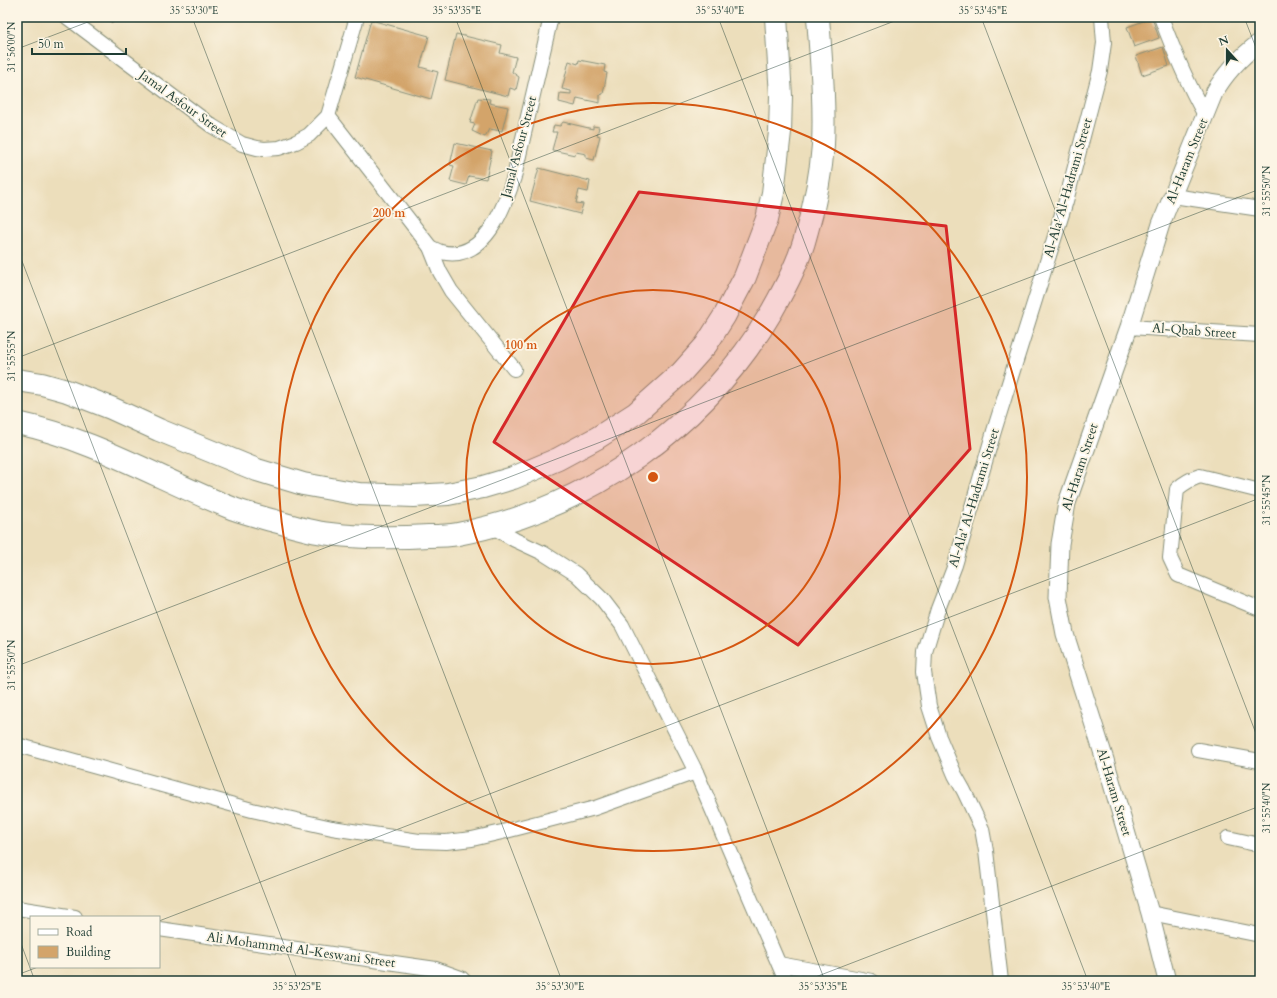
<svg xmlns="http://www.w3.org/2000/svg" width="1277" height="998" font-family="Cardo,serif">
<rect width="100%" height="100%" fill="#fcf5e5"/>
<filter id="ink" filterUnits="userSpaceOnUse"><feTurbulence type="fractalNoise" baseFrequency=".025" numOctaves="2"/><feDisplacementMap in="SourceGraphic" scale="8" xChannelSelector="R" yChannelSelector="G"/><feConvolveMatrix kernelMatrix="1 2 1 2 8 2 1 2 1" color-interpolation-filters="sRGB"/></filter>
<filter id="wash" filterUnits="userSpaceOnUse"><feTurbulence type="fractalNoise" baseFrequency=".012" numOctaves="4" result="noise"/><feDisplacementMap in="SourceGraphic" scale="16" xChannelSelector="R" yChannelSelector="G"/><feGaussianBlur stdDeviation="0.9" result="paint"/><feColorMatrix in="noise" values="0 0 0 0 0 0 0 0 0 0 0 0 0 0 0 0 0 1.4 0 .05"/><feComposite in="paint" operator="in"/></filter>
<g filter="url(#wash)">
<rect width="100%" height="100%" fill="#ecdebb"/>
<g id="blocks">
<g fill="#d3a46a">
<path d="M108 17H120L112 23Z"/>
<path d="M1152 18 1159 38 1134 47 1127 27Z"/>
<path d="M371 20 429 36 420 67 438 72 431 99 355 77Z"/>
<path d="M456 34 502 45 500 53 516 57 512 72 519 77 516 90 510 88 508 96 445 80Z"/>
<path d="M1163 47 1169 66 1142 75 1136 56Z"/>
<path d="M579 60 605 65 604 72 607 73 603 94 600 95V103L577 98 575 106 559 102 560 93 571 94V91L562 89 569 61 578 64Z"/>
<path d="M478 98 490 99 489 103 508 107 502 131 489 129 485 137 472 131 475 124 470 123Z"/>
<path d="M563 122 593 129V126L599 127 597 135 600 136 594 160 586 158V154L576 152 575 155 552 150 557 132H552L554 125 560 126Z"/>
<path d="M455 143 492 151 486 179 469 176 466 185 450 181 454 166 450 165Z"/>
<path d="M539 168 590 181 588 192 579 190 576 203 583 204 580 214 530 201Z"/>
</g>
</g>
</g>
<g filter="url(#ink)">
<use href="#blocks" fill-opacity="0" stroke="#868e78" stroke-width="1"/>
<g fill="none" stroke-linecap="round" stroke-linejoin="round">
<g stroke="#868e78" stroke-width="16">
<g id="minor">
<path d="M67 17 212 126 242 144 257 148 264 149 279 148 296 142 309 135 328 116 357 17"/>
<path d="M1161 17C1174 52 1187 83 1205 115"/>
<path d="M328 116 430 247C434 249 437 251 441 252 484 263 504 208 514 177L551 17"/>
<path d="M1173 196 1260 209"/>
<path d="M430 247 440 272 451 291 514 369"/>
<path d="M1129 327 1260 335"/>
<path d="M1260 491 1200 476C1190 479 1184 483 1177 489L1170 558 1178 575 1260 609"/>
<path d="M493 527 515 540 543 553 576 574 602 599 622 625 696 772 786 981"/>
<path d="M17 745 252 810 332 828 419 841 446 842 472 839 502 832 595 808 696 772"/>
<path d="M1198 750 1260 761"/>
<path d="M1228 838 1260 845"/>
<path d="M17 908 75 917"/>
<path d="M1150 913 1260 935"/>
<path d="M159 929 436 969 461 978 464 981"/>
<path d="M779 964 872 981"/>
<path d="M1001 981 986 851 982 829 964 791 955 775 939 737 929 706 924 672 925 652 938 609 955 565 994 431 1066 201 1100 71 1104 43 1102 17"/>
</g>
</g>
<g stroke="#868e78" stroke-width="19">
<path id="tertiary" d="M1167 981 1150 913 1105 760 1065 634 1058 597 1060 544 1067 503 1129 327 1161 224 1214 93C1225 73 1242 56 1260 42"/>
</g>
<g stroke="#868e78" stroke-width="24">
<g id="primary">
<path d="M17 380 42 384 67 391 111 408 159 430 257 470 303 484 359 494 414 496 448 494 483 487 513 478 558 459 597 438 636 413 681 373 706 345 725 315 737 292 745 277 767 219 773 193 780 132 781 96 776 17"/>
<path d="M17 423C94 439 161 480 234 509 248 514 264 518 278 522 295 527 312 532 330 534 362 538 396 538 429 536 438 536 448 536 458 534 588 509 705 426 772 311 786 286 800 260 807 231 815 203 821 175 823 145 825 103 821 60 818 17"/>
</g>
</g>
<use href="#minor" stroke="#fff" stroke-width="14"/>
<use href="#tertiary" stroke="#fff" stroke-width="17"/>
<use href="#primary" stroke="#fff" stroke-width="22"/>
</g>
</g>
<path fill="#d62828" fill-opacity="0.2" stroke="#d62828" stroke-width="3" stroke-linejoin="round" d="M639 192 946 226 970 449 798 645 494 442Z"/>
<path fill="none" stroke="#1f3d34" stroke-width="1" stroke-opacity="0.45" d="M192 17 562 981M455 17 825 981M718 17 1088 981M981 17 1260 744M1244 17 1260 58M17 49 101 17M17 248 298 981M17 358 905 17M17 666 1260 189M159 921 1260 498M17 933 35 981M17 975 38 967M805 981 1260 806"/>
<g fill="none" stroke="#d45610" stroke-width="2">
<circle cx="653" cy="477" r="187"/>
<circle cx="653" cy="477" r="374"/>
</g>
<g text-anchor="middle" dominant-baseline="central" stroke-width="3.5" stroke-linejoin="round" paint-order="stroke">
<g font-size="13" fill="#1f3d34" stroke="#fcf5e5">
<text transform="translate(183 104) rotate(36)">Jamal Asfour Street</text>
<text transform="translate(519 147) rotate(-75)">Jamal Asfour Street</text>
<text transform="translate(1187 161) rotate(-68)">Al-Haram Street</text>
<text transform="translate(1068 188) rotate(-74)">Al-Ala' Al-Hadrami Street</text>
<text transform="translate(1194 331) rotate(4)">Al-Qbab Street</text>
<text transform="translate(1080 467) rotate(-72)">Al-Haram Street</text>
<text transform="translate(974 498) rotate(-73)">Al-Ala' Al-Hadrami Street</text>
<text transform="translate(1114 792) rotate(73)">Al-Haram Street</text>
<text transform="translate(301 950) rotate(8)">Ali Mohammed Al-Keswani Street</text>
</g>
</g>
<circle cx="653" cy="477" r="6" fill="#d45610" stroke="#fcf5e5" stroke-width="2"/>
<g font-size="12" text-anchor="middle" font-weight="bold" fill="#d45610" stroke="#fcf5e5" stroke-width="3.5" stroke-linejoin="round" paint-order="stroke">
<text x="389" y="217">200 m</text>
<text x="521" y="349">100 m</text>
</g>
<rect width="1277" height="998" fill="none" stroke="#fcf5e5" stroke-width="44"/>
<rect x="30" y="916" width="130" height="52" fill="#fcf5e5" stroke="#a4ab9e"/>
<rect x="38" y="929" width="20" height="6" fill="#ffffff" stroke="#a4ab9e"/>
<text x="66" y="936" font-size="12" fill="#1f3d34">Road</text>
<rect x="38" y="946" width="20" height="12" fill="#d3a46a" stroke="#a4ab9e"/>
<text x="66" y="956" font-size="12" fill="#1f3d34">Building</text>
<g transform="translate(1227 50) rotate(339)" stroke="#fcf5e5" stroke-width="3" paint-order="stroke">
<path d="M0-3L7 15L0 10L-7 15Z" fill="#1f3d34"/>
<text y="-6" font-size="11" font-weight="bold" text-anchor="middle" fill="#1f3d34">N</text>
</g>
<path d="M32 48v6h94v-6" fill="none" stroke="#1f3d34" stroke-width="2"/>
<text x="38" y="48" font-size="12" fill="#1f3d34" stroke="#fcf5e5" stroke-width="3" paint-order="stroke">50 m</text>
<rect x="22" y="22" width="1233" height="954" fill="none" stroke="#1f3d34" stroke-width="1.5"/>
<g font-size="10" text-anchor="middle" fill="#1f3d34">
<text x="194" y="14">35°53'30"E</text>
<text x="457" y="14">35°53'35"E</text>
<text x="720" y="14">35°53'40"E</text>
<text x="983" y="14">35°53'45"E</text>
<text transform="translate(11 47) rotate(-90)" y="4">31°56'00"N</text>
<text transform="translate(1266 191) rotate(-90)" y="4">31°55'50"N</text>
<text transform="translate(11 356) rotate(-90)" y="4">31°55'55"N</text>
<text transform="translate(1266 500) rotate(-90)" y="4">31°55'45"N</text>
<text transform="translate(11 665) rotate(-90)" y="4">31°55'50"N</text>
<text transform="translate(1266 808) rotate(-90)" y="4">31°55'40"N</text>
<text x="297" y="990">35°53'25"E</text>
<text x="560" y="990">35°53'30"E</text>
<text x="823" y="990">35°53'35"E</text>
<text x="1086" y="990">35°53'40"E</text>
</g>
</svg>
